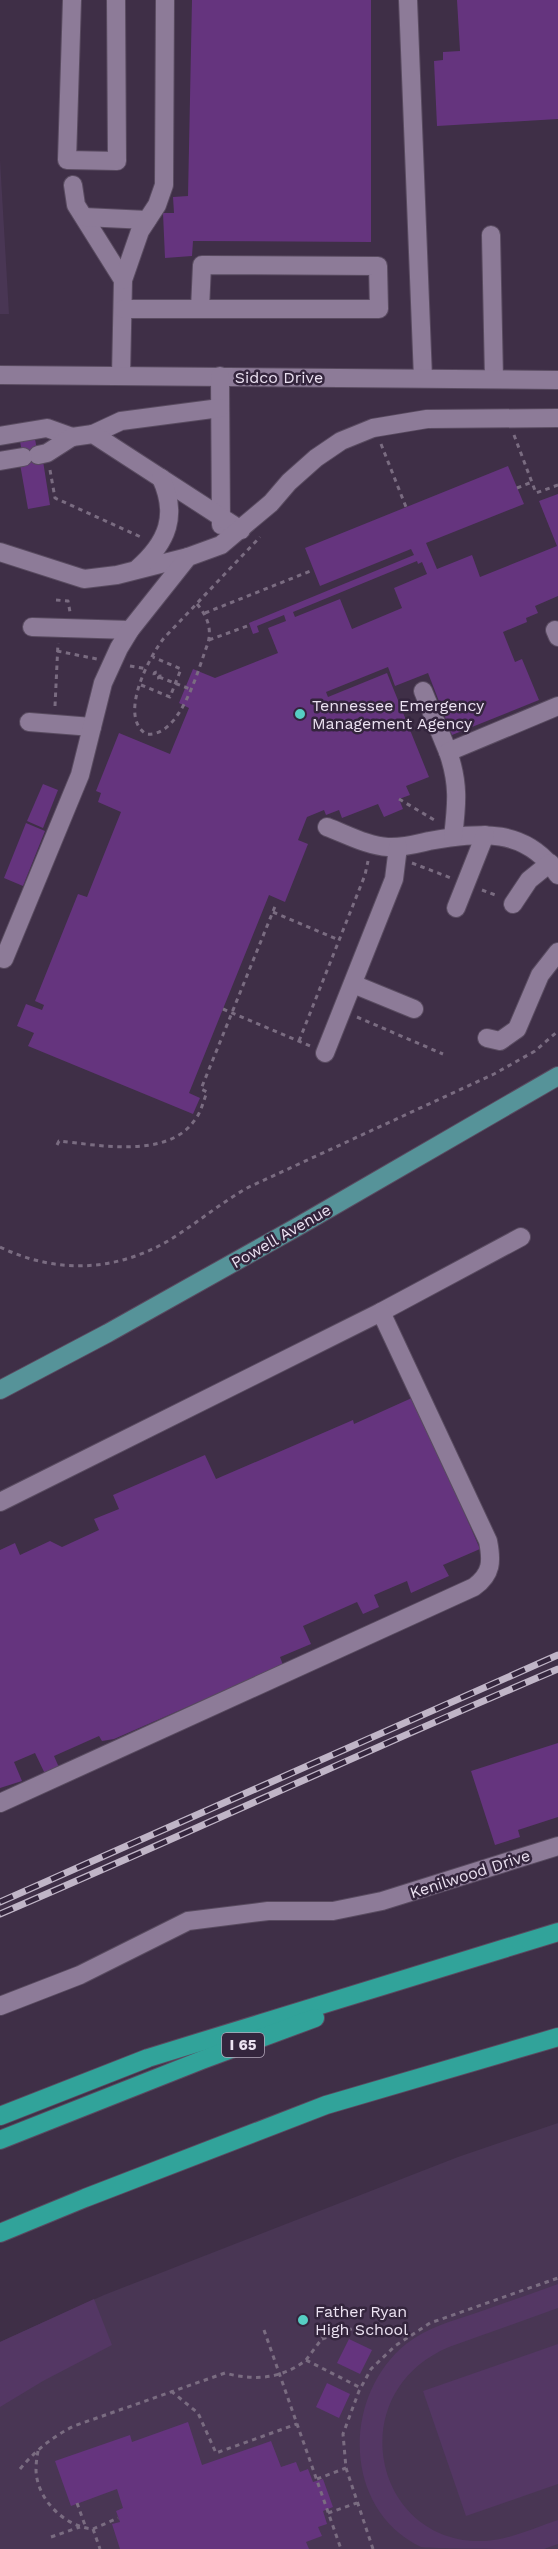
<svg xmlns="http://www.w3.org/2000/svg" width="558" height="2549" font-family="'Work Sans',sans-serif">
<rect width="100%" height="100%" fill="#3f2f47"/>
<g fill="#493654">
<path d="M0 160 9 314H0Z"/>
<path d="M558 2123V2549H0V2342L104 2295 458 2157Z"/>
</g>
<g fill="#543764">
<path d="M558 2284V2308L449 2347C340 2393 374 2545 484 2541 509 2540 534 2528 558 2520V2544L544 2549C524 2549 433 2549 421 2547 342 2509 342 2396 406 2344 426 2328 452 2321 476 2313 504 2303 531 2294 558 2284Z"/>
<path d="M94 2299 112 2345 43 2381 0 2407V2342Z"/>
<path d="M558 2344V2484L466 2516 423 2391Z"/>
</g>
<g fill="#65347e" fill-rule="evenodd">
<path d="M192 0H371V242L193 241 192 256 165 258 163 213H174L173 197 188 196Z"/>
<path d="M457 0H558V119L437 126 434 61 443 60V52L460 51Z"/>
<path d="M35 439 39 461H43L50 505 28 509 20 464H24L20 441Z"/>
<path d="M508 466 524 504 426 543 437 569 472 555 480 577 557 546 539 501 558 494V596L535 606 538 613 526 618 527 622 503 632 515 662 522 659 539 700 452 735 428 673 395 686 388 667 326 692 328 697 387 673 429 777 406 786 410 795 399 799 403 809 384 817 378 804 342 818 339 810 326 815 324 810 307 817 298 840 308 844 285 902 269 895 189 1093 200 1098 193 1114 28 1046 34 1033 17 1026 26 1004 42 1010 44 1005 35 1001 78 894 87 897 121 812 98 802 101 793 96 791 119 733 170 754 189 708 179 703 193 669 215 678 278 653 268 628 286 621 284 615 257 626 259 632 253 634 249 623 414 555 411 549 320 586 305 548ZM417 561 418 564 422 562 427 574 394 588 402 608 352 629 340 599 295 617 293 612Z"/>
<path d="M43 784 58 790 43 828 27 821Z"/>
<path d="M26 823 45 831 23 886 4 878Z"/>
<path d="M414 1397 480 1549 443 1565 449 1576 411 1593 407 1581 374 1595 379 1607 363 1614 357 1602 303 1626 311 1644 280 1657 283 1665 114 1739 102 1741 99 1736 54 1756 61 1772 47 1778 35 1753 14 1762 22 1781 0 1788V1550L15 1543 20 1555 50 1541 62 1547 99 1530 94 1519 119 1509 113 1495 205 1455 216 1479 353 1420 354 1424Z"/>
<path d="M558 1743V1817L518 1830 520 1837 495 1845 471 1771Z"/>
<path d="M349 2339 372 2350 360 2374 337 2363Z"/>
<path d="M327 2383 350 2394 339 2418 316 2407Z"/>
<path d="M188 2422 202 2465 271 2441 281 2467 296 2462 300 2472 308 2469 313 2482 323 2479 333 2507 323 2511 327 2524 318 2527 322 2536 306 2542 309 2549H120L112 2524 120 2522 116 2511 123 2508 117 2489 71 2506 55 2461 130 2435 132 2442Z"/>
</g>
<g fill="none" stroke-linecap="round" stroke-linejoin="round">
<g stroke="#594b60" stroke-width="20">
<g id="minor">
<path d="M72 0 67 160 117 161 116 0"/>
<path d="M408 0 423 378"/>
<path d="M73 185 76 205 123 280 121 376"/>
<path d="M84 217 147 220"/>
<path d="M491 235 494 379"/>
<path d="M123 280 140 231 157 205 164 185 165 0"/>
<path d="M123 309H379L378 266 202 265 200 309"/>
<path d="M0 375 558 380"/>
<path d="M220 376 221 525"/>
<path d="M93 434 121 421 220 408"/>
<path d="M0 436 47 428 72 437"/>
<path d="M38 455 47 453 72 437 93 434 241 530"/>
<path d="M0 461 23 457"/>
<path d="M0 552 84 579 117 575 188 557"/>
<path d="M137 569C168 542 178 515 161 478"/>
<path d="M32 627 130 630"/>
<path d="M555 630 558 637"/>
<path d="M423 691 448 752"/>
<path d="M29 722 92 727"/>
<path d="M327 827C346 834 368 846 388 847 402 848 416 844 429 841 480 832 526 827 558 875"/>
<path d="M453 837C457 804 459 783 448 752L558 706"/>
<path d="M513 904 529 880 550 863"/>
<path d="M456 908 485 835"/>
<path d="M4 959 80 775 103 683 119 648 130 630 188 557 221 545 271 503 289 482 316 458 341 441 373 428 427 419 558 418"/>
<path d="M353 984 414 1009"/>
<path d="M487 1038 500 1041 517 1029 540 975 558 952"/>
<path d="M325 1053 394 879 398 847"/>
<path d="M381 1312 521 1237"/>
<path d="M0 1502 381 1312 488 1541C492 1561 492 1574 474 1587L0 1803"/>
<path d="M0 2006 80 1975 188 1921 268 1911H333L382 1901 558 1846"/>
</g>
</g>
<g stroke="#594b60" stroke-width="20">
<path id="major" d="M0 1390 108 1333 297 1227 558 1076"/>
</g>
<g stroke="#594b60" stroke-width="20">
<g id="highway">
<path d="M0 2116 148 2058 558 1932"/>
<path d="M0 2140 202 2060 315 2018"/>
<path d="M0 2233 85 2198 326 2105 558 2037"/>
</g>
</g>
<g stroke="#7a6c81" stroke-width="3" stroke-dasharray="4.5 4.5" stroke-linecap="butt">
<path d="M514 435 536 493 558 485"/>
<path d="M381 444 406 507"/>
<path d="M50 470 55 498 143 538"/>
<path d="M517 488 532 482"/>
<path d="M56 600 68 601 70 612"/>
<path d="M197 604C207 616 212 628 208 643 198 669 181 738 146 734 118 716 149 657 164 638L260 537"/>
<path d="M205 613 313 570"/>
<path d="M209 640 250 625"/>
<path d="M57 651 97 659"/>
<path d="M130 666 147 669"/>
<circle cx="157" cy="675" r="3"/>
<path d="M159 677 190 689"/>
<path d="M141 685 170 697 181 669 153 657"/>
<path d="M55 706 58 643"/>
<path d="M399 799 436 821"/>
<path d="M412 863 451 878"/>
<path d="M482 890 498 896"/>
<path d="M273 912 339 940"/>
<path d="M223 1009 310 1046"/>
<path d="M357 1017 443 1054"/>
<path d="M299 1041 365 875 368 861"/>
<path d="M57 1145 59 1141C98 1145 167 1159 194 1121 201 1113 203 1102 207 1092L201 1089 276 904"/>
<path d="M0 1247C56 1274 114 1272 168 1241 196 1224 220 1203 249 1187L494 1074 535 1051 558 1031"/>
<path d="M264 2330 341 2549"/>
<path d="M322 2339 360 2326"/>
<path d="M306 2360 324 2336"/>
<path d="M171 2391 198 2413 216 2453 297 2424"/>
<path d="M38 2451C37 2457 36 2463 36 2469 36 2499 65 2527 93 2529L100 2549"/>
<path d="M20 2469C35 2451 52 2437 74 2426L225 2373C254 2381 282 2379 306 2360L361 2388"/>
<path d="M317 2479 346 2468"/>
<path d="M77 2503 86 2528"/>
<path d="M328 2513 357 2503"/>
<path d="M93 2529 118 2518"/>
<path d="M51 2537 80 2527"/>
<path d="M373 2549 346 2468 343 2434 359 2391 371 2369 395 2346 430 2323 558 2278"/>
</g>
<use href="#minor" stroke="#8d7b98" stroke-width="18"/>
<use href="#major" stroke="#569399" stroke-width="18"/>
<use href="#highway" stroke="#31a39a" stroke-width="18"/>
<g stroke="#c0b5c7" stroke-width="7">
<g id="rail">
<path d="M0 1902 558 1655"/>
<path d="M0 1914C187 1834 371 1748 558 1669"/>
</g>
</g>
<use href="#rail" stroke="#34253d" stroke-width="4.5" stroke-dasharray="14" stroke-linecap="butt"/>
</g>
<g fill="#56cec3" stroke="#34253d" stroke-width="2">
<circle cx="300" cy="714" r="6"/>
<circle cx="303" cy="2320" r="6"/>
</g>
<g text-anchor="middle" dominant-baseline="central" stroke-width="5" stroke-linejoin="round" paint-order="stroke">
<rect fill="#34253d" stroke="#b5a9bc" stroke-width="1.5" x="222" y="2033" width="42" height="24" rx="4.5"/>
<g font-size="15" font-weight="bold" fill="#ece2f2">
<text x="243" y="2045">I 65</text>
</g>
<g font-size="16" fill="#ece2f2" stroke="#34253d">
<text x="279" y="377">Sidco Drive</text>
<text transform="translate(281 1236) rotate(-30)">Powell Avenue</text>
<text transform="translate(470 1874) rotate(-18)">Kenilwood Drive</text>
</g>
<g font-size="16" fill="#ece2f2" stroke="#34253d" text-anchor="start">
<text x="312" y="705">Tennessee Emergency<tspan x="312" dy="18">Management Agency</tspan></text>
<text x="315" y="2311">Father Ryan<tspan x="315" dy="18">High School</tspan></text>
</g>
</g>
</svg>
